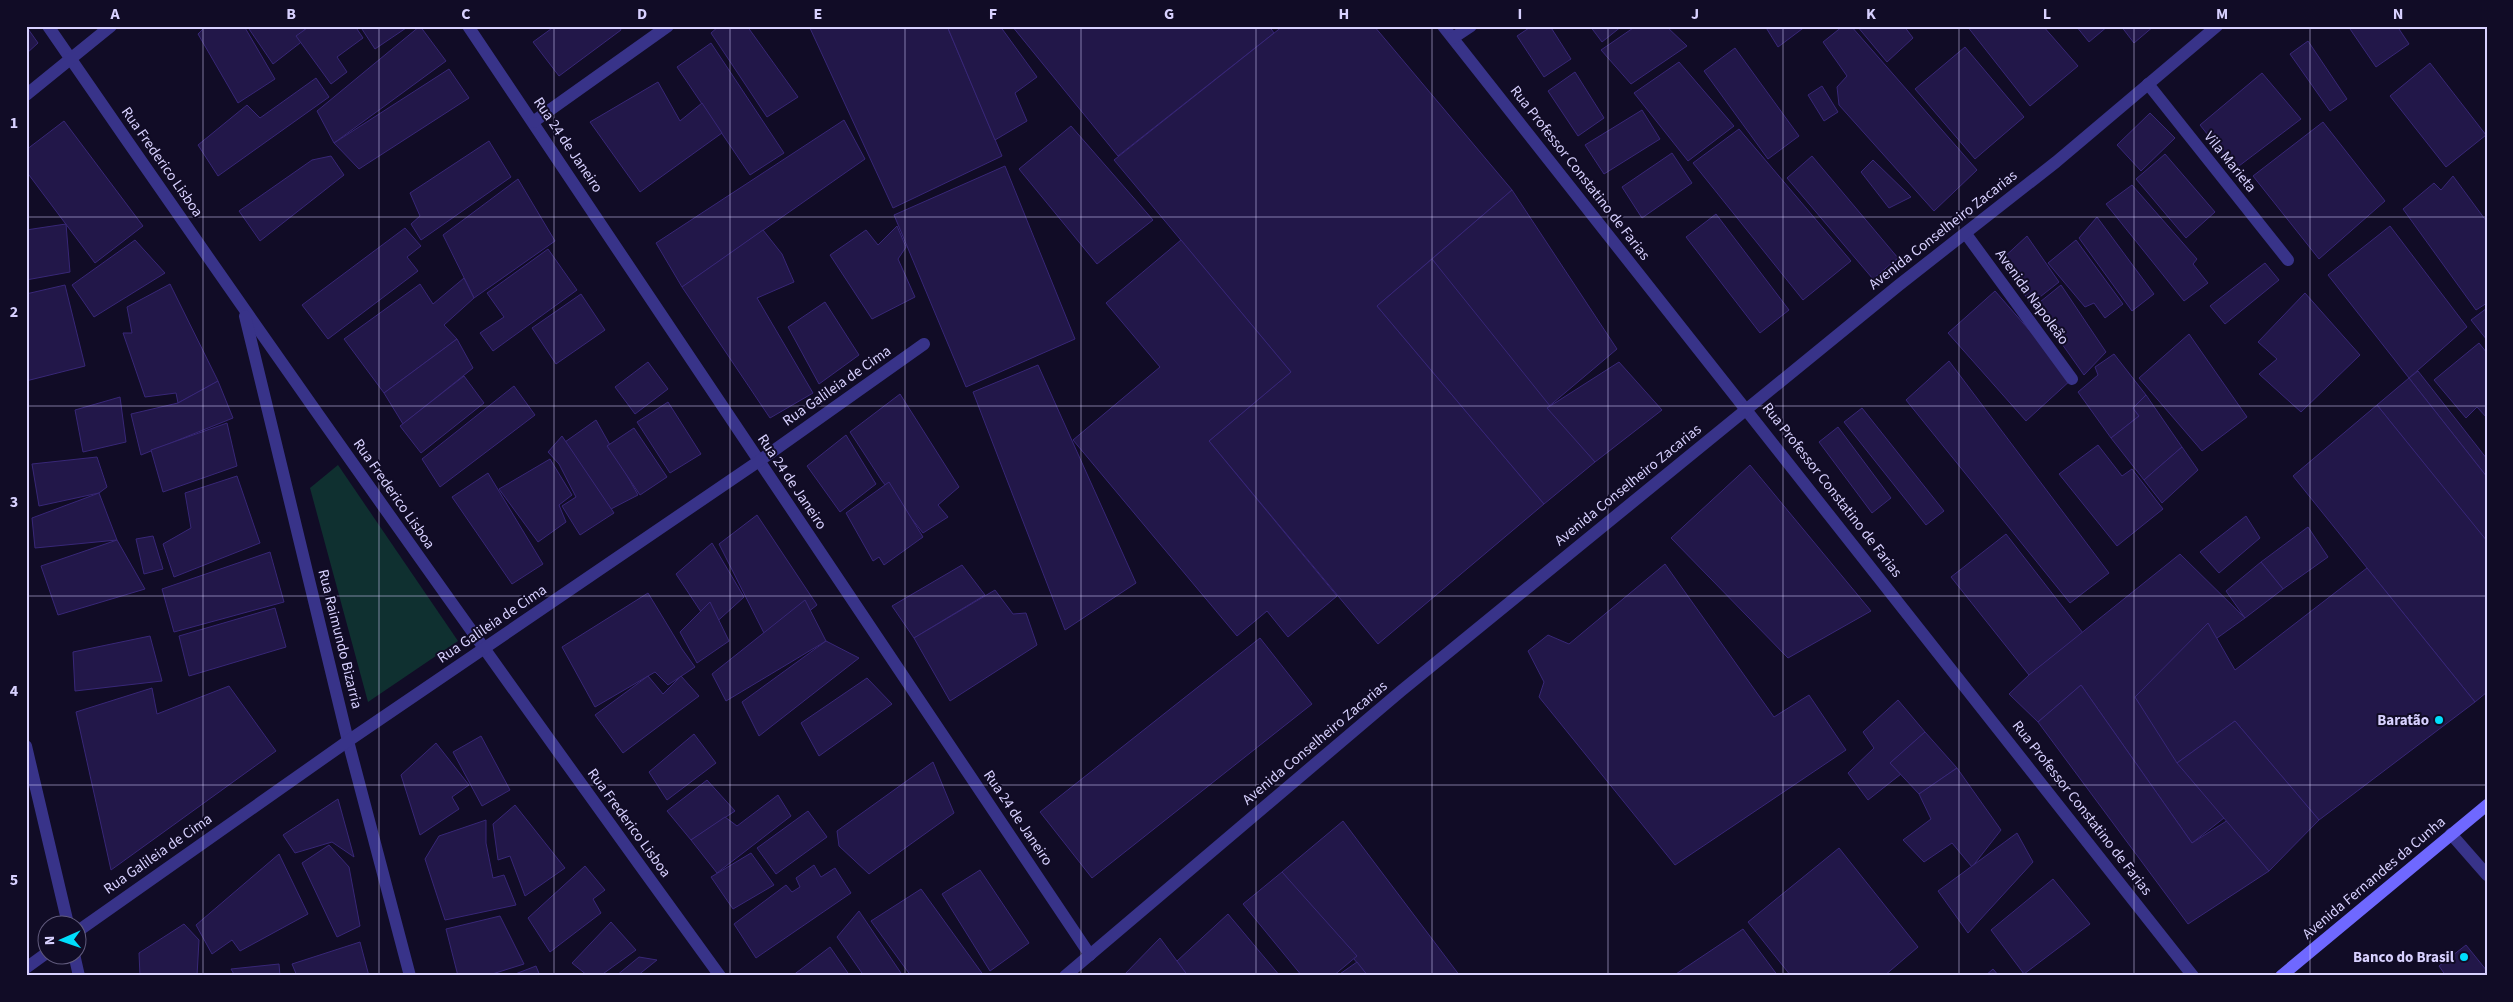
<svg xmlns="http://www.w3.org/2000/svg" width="2513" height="1002" font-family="'Source Sans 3',sans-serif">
<rect width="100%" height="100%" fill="#110c26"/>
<path fill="#0f3030" d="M338 465 458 641 368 702 310 488Z"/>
<g fill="#221749" stroke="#382777">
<path d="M26 26 38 43 26 54Z"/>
<path d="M206 26H244L275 79 238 103 198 34Z"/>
<path d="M247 26H302L309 36 273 64Z"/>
<path d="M310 26H355L363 38 337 57 347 72 331 84 296 36Z"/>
<path d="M360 26H409L375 49Z"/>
<path d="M420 26 446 61 334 143 317 111Z"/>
<path d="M555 26H619L621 30 559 76 533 42Z"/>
<path d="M719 26H747L798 97 767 117 711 33Z"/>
<path d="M809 26H947L1002 156 893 208Z"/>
<path d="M947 26H1000L1037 77 1015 93 1027 121 995 140Z"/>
<path d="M1012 26H1269L1274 33 1118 156Z"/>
<path d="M1283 26H1374L1512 190 1377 306 1544 504 1378 644 1209 441 1291 372 1114 160Z"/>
<path d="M1532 26H1550L1571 59 1544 77 1517 36Z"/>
<path d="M1590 26H1622L1602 42Z"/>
<path d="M1636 26H1666L1687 46 1631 84 1601 50Z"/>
<path d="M1765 26H1806L1778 47Z"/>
<path d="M1843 26H1851L1977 170 1934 211 1839 105 1837 87 1847 76 1823 42Z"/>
<path d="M1857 26H1904L1913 38 1887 62Z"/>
<path d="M1967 26H2043L2078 66 2030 106Z"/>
<path d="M2076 26H2108L2089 42Z"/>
<path d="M2121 26H2154L2134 43Z"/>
<path d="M2348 26H2397L2409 44 2376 67Z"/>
<path d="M2308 41 2347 99 2330 111 2290 54Z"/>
<path d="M711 43 784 153 750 175 677 67Z"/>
<path d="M1965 47 2024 117 1975 159 1915 89Z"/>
<path d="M1735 48 1799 136 1768 159 1704 71Z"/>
<path d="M1679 62 1734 126 1688 161 1634 93Z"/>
<path d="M2430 63 2486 135 2446 167 2390 96Z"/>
<path d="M449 69 469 98 359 169 334 143Z"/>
<path d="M1575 72 1604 118 1578 136 1548 91Z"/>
<path d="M2262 73 2301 119 2235 169 2200 125Z"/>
<path d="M316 78 329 97 218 176 198 145 247 105 260 118Z"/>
<path d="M658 82 680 121 702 103 722 133 640 192 590 122Z"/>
<path d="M1822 86 1838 112 1824 121 1808 95Z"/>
<path d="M1642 110 1660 139 1604 174 1585 145Z"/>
<path d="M2150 113 2175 138 2141 171 2117 145Z"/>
<path d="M844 120 865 159 682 287 656 243Z"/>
<path d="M64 121 143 226 95 263 26 171V150Z"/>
<path d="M2323 122 2385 201 2319 259 2253 176Z"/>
<path d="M1071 126 1153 220 1097 264 1019 169Z"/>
<path d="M1739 129 1851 261 1803 300 1693 163Z"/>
<path d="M489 141 511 177 421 240 411 224 420 216 410 193Z"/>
<path d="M1672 153 1692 183 1642 218 1622 187Z"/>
<path d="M2165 154 2215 212 2186 238 2136 179Z"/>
<path d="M331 156 344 175 260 241 239 211 312 160Z"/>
<path d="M1812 156 1898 258 1873 279 1787 178Z"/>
<path d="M1873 160 1911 197 1889 208 1861 172Z"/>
<path d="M1005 166 1075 339 966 387 894 215Z"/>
<path d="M2453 176 2487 222V303L2476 310 2403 209 2434 183 2441 190Z"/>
<path d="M518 179 555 241 474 298 443 235Z"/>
<path d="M2132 185 2197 259 2193 264 2208 283 2184 301 2106 204Z"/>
<path d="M1512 190 1617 349 1547 408 1432 259Z"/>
<path d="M1716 214 1789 310 1760 333 1686 237Z"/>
<path d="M2097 217 2154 294 2132 311 2079 238Z"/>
<path d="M66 224 70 272 26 280V230Z"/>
<path d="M897 226 906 247 898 259 915 297 872 319 830 255 866 230 878 245Z"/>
<path d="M2390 226 2467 327 2409 378 2328 275Z"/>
<path d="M405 228 421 246 407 257 418 271 328 339 302 305Z"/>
<path d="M763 230 782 254 794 282 757 298 813 393 770 418 682 287Z"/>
<path d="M2027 236 2059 282 2031 304 2001 260Z"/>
<path d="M135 240 165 273 94 317 72 285Z"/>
<path d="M1181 240 1291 372 1209 441 1337 596 1288 637 1267 611 1237 636 1073 440 1160 367 1106 303Z"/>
<path d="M2076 240 2123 304 2105 318 2094 303 2085 307 2048 263Z"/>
<path d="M548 249 577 290 493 351 480 333 504 317 487 293Z"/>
<path d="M1432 259 1595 462 1544 504 1377 306Z"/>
<path d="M2265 263 2279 280 2225 324 2210 306Z"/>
<path d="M464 278 474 298 444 325 457 339 384 393 344 339 420 284 433 304Z"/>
<path d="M170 284 218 381 178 403 176 393 145 397 123 333H132L127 307Z"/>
<path d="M65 285 85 366 26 381V294Z"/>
<path d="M2061 285 2106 352 2084 375 2035 306Z"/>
<path d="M1995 291 2072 379 2026 421 1948 333Z"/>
<path d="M2305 293 2360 355 2301 412 2259 374 2277 359 2258 342Z"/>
<path d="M581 294 605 330 556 364 532 328Z"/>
<path d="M825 302 859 355 819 384 788 327Z"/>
<path d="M2487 308V340L2471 320Z"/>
<path d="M2189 334 2247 417 2202 451 2139 378Z"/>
<path d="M457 339 473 368 403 424 384 393Z"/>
<path d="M2479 343 2487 353V418L2477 407 2466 418 2434 380Z"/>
<path d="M2114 354 2146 395 2133 408 2139 416 2111 438 2078 392 2098 375 2095 367Z"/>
<path d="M1949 361 2109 573 2070 603 1906 400Z"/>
<path d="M648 362 668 389 635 414 615 387Z"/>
<path d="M1619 362 1662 410 1595 462 1547 408Z"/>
<path d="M1038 365 1136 583 1065 630 973 392Z"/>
<path d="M2418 371 2487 459V477L2409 378Z"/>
<path d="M464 376 484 403 421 453 400 426Z"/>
<path d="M2409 378 2487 477V542L2377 405Z"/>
<path d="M218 381 233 418 141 455 131 414 178 403Z"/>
<path d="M514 386 535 415 440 487 422 459Z"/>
<path d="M900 394 959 487 938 505 948 517 923 533 882 481 850 432Z"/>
<path d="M2146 395 2182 447 2144 480 2111 438 2139 416 2133 408Z"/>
<path d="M120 397 126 442 83 452 75 410Z"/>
<path d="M668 402 701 454 670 473 637 422Z"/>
<path d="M2377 405 2487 541V692L2475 702 2293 476Z"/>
<path d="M1862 408 1944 511 1926 525 1844 422Z"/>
<path d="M596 420 638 495 611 509 565 442Z"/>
<path d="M227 423 237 466 163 492 151 450Z"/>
<path d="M1838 427 1891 498 1872 513 1819 442Z"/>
<path d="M634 428 667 477 640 495 607 446Z"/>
<path d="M846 435 876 484 840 512 807 466Z"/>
<path d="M562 436 614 513 580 535 562 506 576 497 559 464 548 452Z"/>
<path d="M2098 445 2122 476 2132 469 2163 509 2117 546 2059 474Z"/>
<path d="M2182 447 2198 470 2162 503 2144 480Z"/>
<path d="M97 457 107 487 99 493 39 506 32 464Z"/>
<path d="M550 459 572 495 559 505 566 522 538 542 499 489Z"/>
<path d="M1750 465 1871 611 1788 658 1671 538Z"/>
<path d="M488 473 543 564 512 584 452 497Z"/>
<path d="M237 476 260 543 174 577 163 544 191 528 185 493Z"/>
<path d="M889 482 923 537 884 565 879 557 873 561 846 513Z"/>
<path d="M99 493 117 540 35 548 32 518Z"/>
<path d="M757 515 817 605 769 643 719 544Z"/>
<path d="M2246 516 2260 538 2219 573 2200 552Z"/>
<path d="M2308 527 2328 557 2283 589 2261 562Z"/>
<path d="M2006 534 2083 633 2029 675 1951 577Z"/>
<path d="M153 536 163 569 144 574 136 539Z"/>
<path d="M117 540 145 589 58 615 41 566Z"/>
<path d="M712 543 744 597 711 627 676 574Z"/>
<path d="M270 552 284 602 174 632 162 589Z"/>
<path d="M2180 554 2245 618 2135 697 2224 818 2192 843 2081 685 2038 722 2009 694 2029 675Z"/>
<path d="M2261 562 2283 589 2245 618 2226 591Z"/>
<path d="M1665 564 1774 717 1809 695 1846 750 1675 865 1539 697 1544 682 1528 651 1548 635 1569 644Z"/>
<path d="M962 565 985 595 914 638 892 606Z"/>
<path d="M2367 568 2475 702 2319 820 2235 721 2177 763 2135 697 2208 623 2235 670Z"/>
<path d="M995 590 1013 614 1026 613 1037 645 950 701 914 638Z"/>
<path d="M648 593 682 649 695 667 668 685 655 672 595 707 562 647Z"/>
<path d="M805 600 826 641 726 701 712 674Z"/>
<path d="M710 602 729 641 697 663 680 632Z"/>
<path d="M275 608 286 647 189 676 179 636Z"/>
<path d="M150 636 162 681 75 691 73 652Z"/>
<path d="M1260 638 1312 704 1092 878 1040 812Z"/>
<path d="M826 641 859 658 759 736 742 702Z"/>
<path d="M648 676 663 694 681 676 699 696 623 753 595 715Z"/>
<path d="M867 678 892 704 819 756 801 723Z"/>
<path d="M2081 685 2192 843 2228 820 2269 871 2188 924 2038 722Z"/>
<path d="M229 686 276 751 111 870 76 712 152 688 157 714Z"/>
<path d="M1898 700 1925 732 1890 763 1901 774 1868 800 1848 773 1874 748 1863 732Z"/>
<path d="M2235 721 2319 820 2269 871 2177 763Z"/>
<path d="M1925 732 1957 768 1919 794 1890 763Z"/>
<path d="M694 734 716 763 667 800 649 772Z"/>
<path d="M481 736 510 790 482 806 453 752Z"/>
<path d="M436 743 469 785 452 797 459 809 420 835 401 775Z"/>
<path d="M933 762 954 813 869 874 839 846 837 831Z"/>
<path d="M1957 768 2001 830 1972 867 1952 843 1924 862 1903 840 1931 819 1919 794Z"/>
<path d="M707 780 735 811 691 840 667 811Z"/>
<path d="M778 795 791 816 717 873 691 840 725 817 737 826Z"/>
<path d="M338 799 354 857 332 842 295 853 283 835Z"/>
<path d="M515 805 565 868 525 896 510 856 498 860 493 824Z"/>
<path d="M808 811 827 837 776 874 757 848Z"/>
<path d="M486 820V843L493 878 504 875 516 905 445 920 425 859 439 836Z"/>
<path d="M1343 821 1460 976H1368L1282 872Z"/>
<path d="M2017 833 2033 862 1968 933 1938 891Z"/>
<path d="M329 845 349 867 360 926 337 937 302 863Z"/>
<path d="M1839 848 1918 947 1884 976H1791L1748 922Z"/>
<path d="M751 853 774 885 733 909 711 877Z"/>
<path d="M279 854 308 914 240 951 232 940 212 954 196 925Z"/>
<path d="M814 865 821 877 835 868 851 893 756 958 734 924 786 885 792 892 800 887 796 878Z"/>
<path d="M585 866 605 890 593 899 601 913 550 952 528 918Z"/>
<path d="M980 870 1029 943 990 971 942 894Z"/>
<path d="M1282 872 1357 956 1333 976H1302L1243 904Z"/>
<path d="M2053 879 2090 924 2024 974 1991 930Z"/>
<path d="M921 889 984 976H911L871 921Z"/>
<path d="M859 911 903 976H864L837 937Z"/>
<path d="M1228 914 1280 976H1188L1177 961Z"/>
<path d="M500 916 524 964 486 976H458L446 929Z"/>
<path d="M611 922 636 950 600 976H588L572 963Z"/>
<path d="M184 924 199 940 197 976H140L139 953Z"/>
<path d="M1743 929 1778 976H1673Z"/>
<path d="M1160 938 1188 976H1123Z"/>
<path d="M360 942 369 976H297L292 964Z"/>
<path d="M2466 945 2487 971V976H2446L2439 966Z"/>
<path d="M830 947 850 976H792Z"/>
<path d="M639 957 657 960 637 976H616Z"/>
<path d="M1357 962 1368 976H1337Z"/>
<path d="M279 964 280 976H235L231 969Z"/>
<path d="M536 966 540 976H510Z"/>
<path d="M1993 969 1999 976H1985Z"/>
</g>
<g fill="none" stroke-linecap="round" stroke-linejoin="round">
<path stroke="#383389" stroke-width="12" d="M2451 834 2487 875"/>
<g stroke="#383389" stroke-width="12">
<path d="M48 26C268 346 492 662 720 976"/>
<path d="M468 26 1090 955"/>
<path d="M1443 26 2193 976"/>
<path d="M1453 38 1471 26"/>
<path d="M2148 84 2288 260"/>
<path d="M26 95 111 26"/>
<path d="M533 122 668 26"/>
<path d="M1966 234 2072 379"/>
<path d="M245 316 348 741 410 976"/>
<path d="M26 746 68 924"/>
<path d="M78 931 348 741 759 461 924 344"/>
<path d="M74 954 79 976"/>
<path d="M26 968 48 952"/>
<path d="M1065 976 1401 691 1899 285 2056 162 2217 26"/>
</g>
<path stroke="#6f68ff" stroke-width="12" d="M2281 976 2487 805"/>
</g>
<path fill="none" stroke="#d8d1ff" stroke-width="1" stroke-opacity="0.55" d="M203 26V976M379 26V976M554 26V976M730 26V976M905 26V976M1081 26V976M1256 26V976M1432 26V976M1608 26V976M1783 26V976M1959 26V976M2134 26V976M2310 26V976M26 217H2487M26 406H2487M26 596H2487M26 785H2487"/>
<g fill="#00defc" stroke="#110c26" stroke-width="2">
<circle cx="2439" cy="720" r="5"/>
<circle cx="2464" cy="957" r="5"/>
</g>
<g text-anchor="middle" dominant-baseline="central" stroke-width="4" stroke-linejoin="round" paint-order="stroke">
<g font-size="15" fill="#d8d1ff" stroke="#110c26">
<text transform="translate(568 145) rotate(56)">Rua 24 de Janeiro</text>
<text transform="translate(162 162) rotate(55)">Rua Frederico Lisboa</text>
<text transform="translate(2230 162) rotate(51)">Vila Marieta</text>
<text transform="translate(1580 173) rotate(52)">Rua Professor Constatino de Farias</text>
<text transform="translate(1943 230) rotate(-38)">Avenida Conselheiro Zacarias</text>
<text transform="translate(2032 297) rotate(54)">Avenida Napoleão</text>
<text transform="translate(837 386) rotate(-35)">Rua Galileia de Cima</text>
<text transform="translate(792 482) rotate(56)">Rua 24 de Janeiro</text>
<text transform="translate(1628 485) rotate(-39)">Avenida Conselheiro Zacarias</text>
<text transform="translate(1832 490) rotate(52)">Rua Professor Constatino de Farias</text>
<text transform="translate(394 494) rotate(55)">Rua Frederico Lisboa</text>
<text transform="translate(492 624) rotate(-34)">Rua Galileia de Cima</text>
<text transform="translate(340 639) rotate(76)">Rua Raimundo Bizarria</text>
<text transform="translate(1315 743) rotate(-40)">Avenida Conselheiro Zacarias</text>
<text transform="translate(2082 808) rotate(52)">Rua Professor Constatino de Farias</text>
<text transform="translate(1018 818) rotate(56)">Rua 24 de Janeiro</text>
<text transform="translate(629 823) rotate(54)">Rua Frederico Lisboa</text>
<text transform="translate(158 854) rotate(-35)">Rua Galileia de Cima</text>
<text transform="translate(2374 878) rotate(-40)">Avenida Fernandes da Cunha</text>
</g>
<g font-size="15" font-weight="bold" fill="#d8d1ff" stroke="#110c26" text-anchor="end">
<text x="2429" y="720">Baratão</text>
<text x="2454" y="957">Banco do Brasil</text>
</g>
</g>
<rect width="2513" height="1002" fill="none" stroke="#110c26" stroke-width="55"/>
<g transform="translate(62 940) rotate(268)"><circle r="24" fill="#110c26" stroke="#615b7d"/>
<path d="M0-4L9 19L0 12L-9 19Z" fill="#00defc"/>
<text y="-8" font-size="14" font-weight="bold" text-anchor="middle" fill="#d8d1ff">N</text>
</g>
<rect x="28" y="28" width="2458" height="946" fill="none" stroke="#d8d1ff" stroke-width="2"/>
<g font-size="16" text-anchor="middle" font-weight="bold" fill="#d8d1ff">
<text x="115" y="19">A</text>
<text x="291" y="19">B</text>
<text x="466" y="19">C</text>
<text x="642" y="19">D</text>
<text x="818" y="19">E</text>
<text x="993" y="19">F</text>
<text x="1169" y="19">G</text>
<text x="1344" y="19">H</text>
<text x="1520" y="19">I</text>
<text x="1695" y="19">J</text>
<text x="1871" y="19">K</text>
<text x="2047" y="19">L</text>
<text x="2222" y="19">M</text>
<text x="2398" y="19">N</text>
<text x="14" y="128">1</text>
<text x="14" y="317">2</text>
<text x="14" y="507">3</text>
<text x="14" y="696">4</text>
<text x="14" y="885">5</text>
</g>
</svg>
